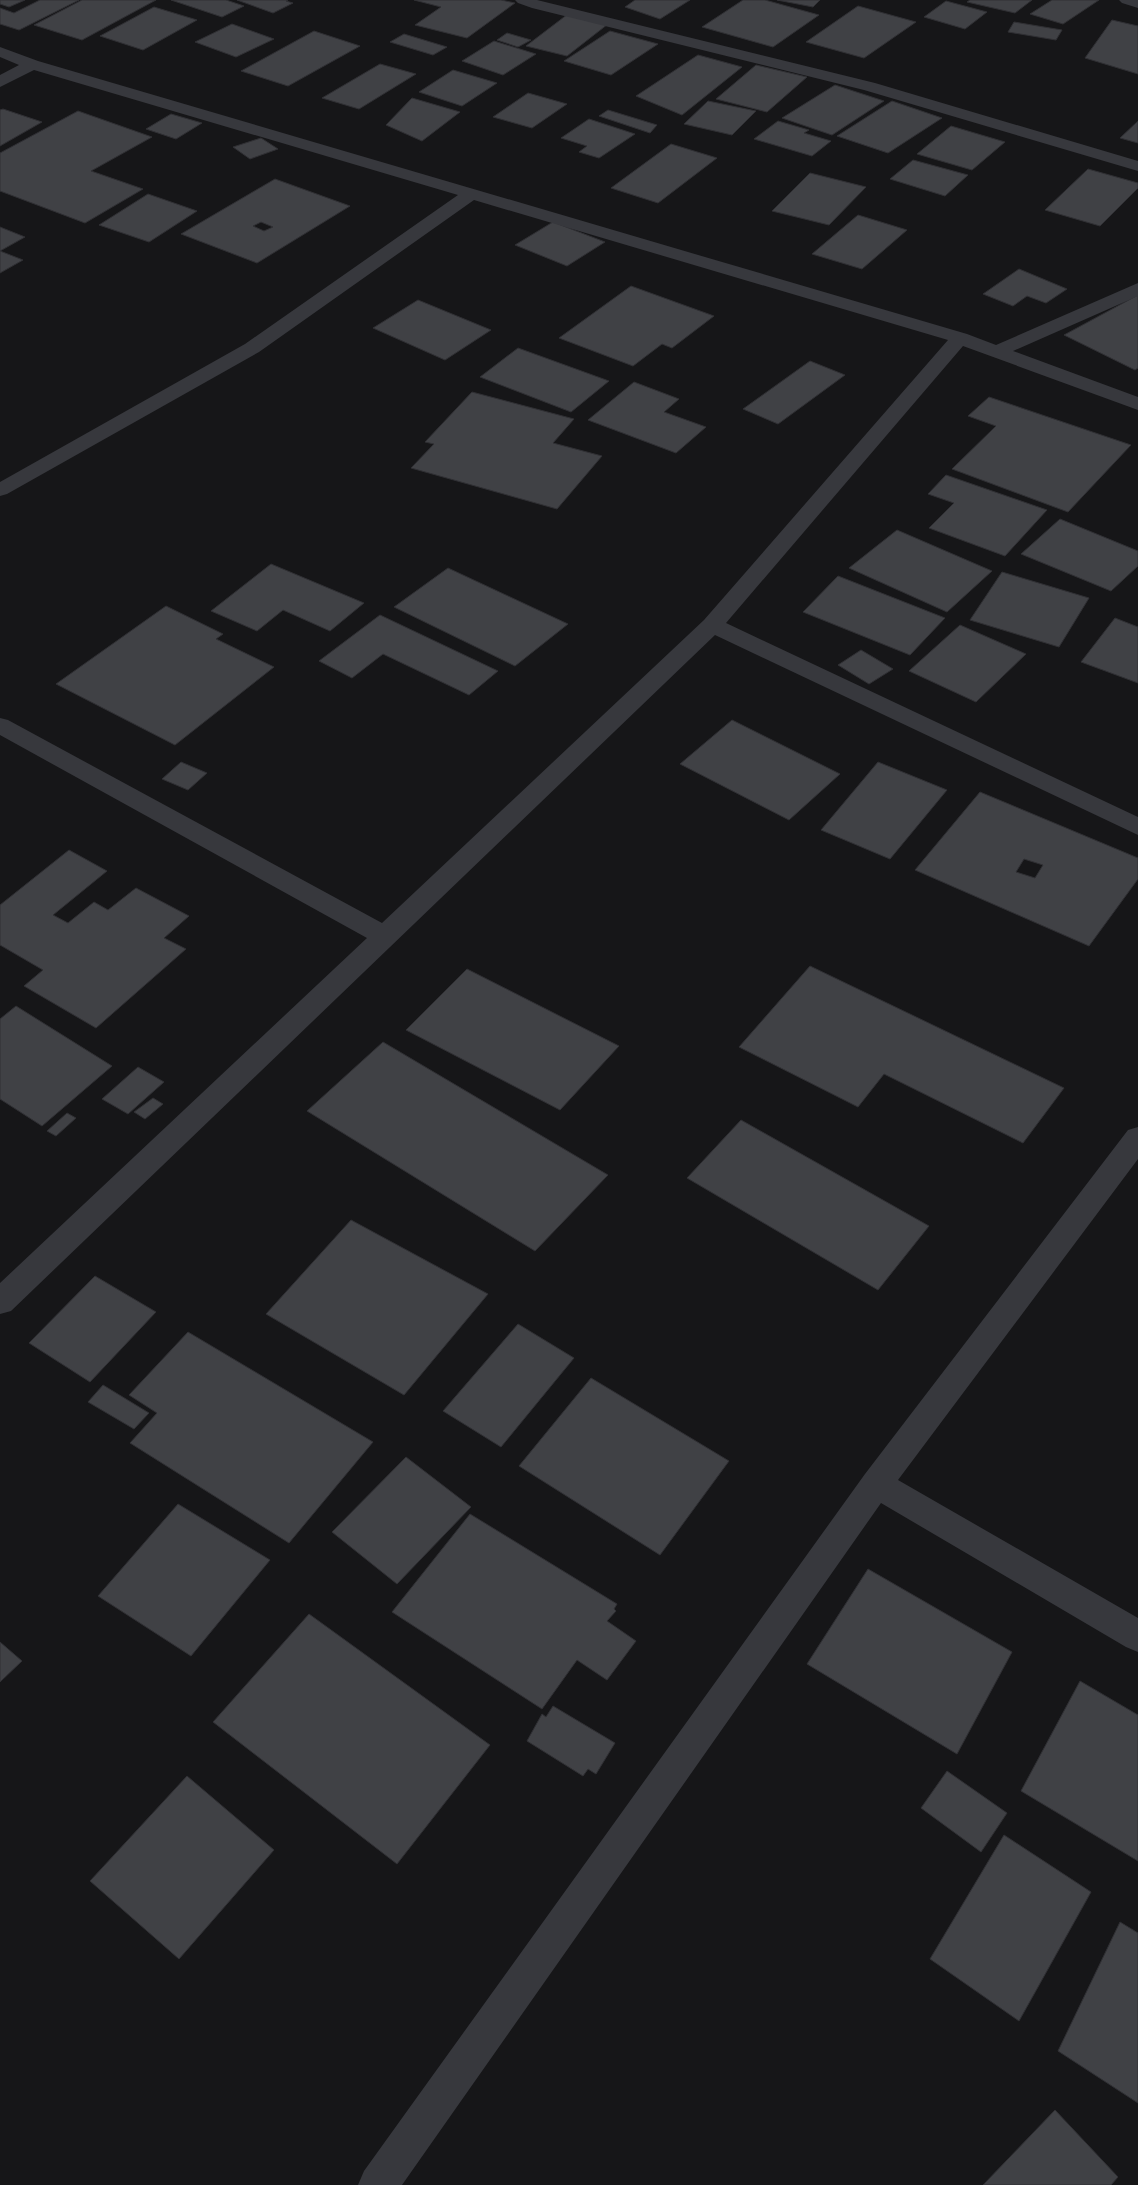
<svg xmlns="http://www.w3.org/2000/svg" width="1138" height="2185" font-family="Figtree,sans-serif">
<rect width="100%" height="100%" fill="#161618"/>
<g fill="#404145" stroke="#303034" fill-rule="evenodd">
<path d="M0 0H25L9 7 0 4Z"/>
<path d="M40 0H79L19 30 0 24V8L14 13Z"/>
<path d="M82 0H156L82 40 34 25Z"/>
<path d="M171 0H226L244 6 222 17Z"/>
<path d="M237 0H288L286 1 293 3 273 13Z"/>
<path d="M414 0H501L515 3 467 38 415 25 441 7Z"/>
<path d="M635 0H690L660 19 625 7Z"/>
<path d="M743 0H765L819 15 773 47 702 27Z"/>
<path d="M777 0H820L813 7Z"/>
<path d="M970 0H1032L1015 13 967 2Z"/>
<path d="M1052 0H1099L1063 24 1030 14Z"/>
<path d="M946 1 987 12 965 29 924 17Z"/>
<path d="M858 6 916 22 864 58 806 42Z"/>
<path d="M154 7 197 20 143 50 100 36Z"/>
<path d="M568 14 608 24 567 56 526 46Z"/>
<path d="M1112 20 1138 26V74L1085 58Z"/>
<path d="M1014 22 1062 30 1056 40 1008 32Z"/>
<path d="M232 24 274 39 236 57 195 42Z"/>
<path d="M314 31 360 46 288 86 241 71Z"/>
<path d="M610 31 658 44 611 75 564 61Z"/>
<path d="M507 33 531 40 518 47 497 40Z"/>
<path d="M404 34 447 47 433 55 390 42Z"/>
<path d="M494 41 536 54 503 75 462 61Z"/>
<path d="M698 55 742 67 682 115 636 96Z"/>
<path d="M380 64 416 74 359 109 322 98Z"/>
<path d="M756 65 807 77 767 112 716 99Z"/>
<path d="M453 70 497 83 462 106 419 92Z"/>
<path d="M835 85 884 101 832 135 782 118Z"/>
<path d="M528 93 567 104 532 128 493 117Z"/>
<path d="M412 98 460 112 422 141 386 125Z"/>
<path d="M708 101 756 111 732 135 684 124Z"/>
<path d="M892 101 942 118 888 153 837 136Z"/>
<path d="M3 109 42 122 0 146V110Z"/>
<path d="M608 110 657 125 650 133 599 116Z"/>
<path d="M78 111 152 137 91 171 143 189 85 223 0 191V153Z"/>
<path d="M171 114 202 123 176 139 146 129Z"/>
<path d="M589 119 635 134 599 158 579 152 587 146 561 138Z"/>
<path d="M778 121 809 130 804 133 831 141 812 156 754 139Z"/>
<path d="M1138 121V143L1120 138Z"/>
<path d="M951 126 1005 142 972 170 917 154Z"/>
<path d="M261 138 278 149 250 159 233 147Z"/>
<path d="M671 144 717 158 658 203 611 188Z"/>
<path d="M913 160 968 175 945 196 890 179Z"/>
<path d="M1088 169 1138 183V188L1100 226 1045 210Z"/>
<path d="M810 173 866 187 829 225 772 211Z"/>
<path d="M275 179 350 206 257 263 181 234ZM261 222 273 227 264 231 253 226Z"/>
<path d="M148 194 197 211 149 242 99 225Z"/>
<path d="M858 215 907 230 862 269 812 254Z"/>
<path d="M553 222 605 242 567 266 515 245Z"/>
<path d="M0 227 25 237 0 251Z"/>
<path d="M0 251 23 260 0 273Z"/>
<path d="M1019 269 1067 289 1046 303 1027 296 1013 306 983 294Z"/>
<path d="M631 286 714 316 672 348 662 344 633 366 559 338Z"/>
<path d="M1138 295V368L1135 370 1064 335Z"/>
<path d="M418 300 491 330 445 360 373 328Z"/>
<path d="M518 348 609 381 571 412 480 377Z"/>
<path d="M810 361 845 375 778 424 743 409Z"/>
<path d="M634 382 679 399 664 412 706 427 676 453 588 420Z"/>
<path d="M472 392 574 419 553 443 602 456 557 509 411 468 434 444 425 442Z"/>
<path d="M989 397 1131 445 1068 512 952 469 996 426 968 416Z"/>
<path d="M946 475 1047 510 1005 556 929 528 954 503 928 494Z"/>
<path d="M1060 519 1138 551V566L1111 591 1021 554Z"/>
<path d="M897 530 992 571 947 612 849 568Z"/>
<path d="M271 564 364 603 330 631 283 610 257 631 211 611Z"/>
<path d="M448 568 568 624 515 666 394 607Z"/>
<path d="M1002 572 1089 598 1059 647 970 620Z"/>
<path d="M838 576 945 618 910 655 803 612Z"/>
<path d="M166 606 223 634 216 639 274 667 175 745 56 684Z"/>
<path d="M380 615 498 671 469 695 383 654 352 678 319 661Z"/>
<path d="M1115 618 1138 627V683L1081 662Z"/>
<path d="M960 625 1026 654 976 702 909 671Z"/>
<path d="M861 650 893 669 869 684 838 665Z"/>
<path d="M732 720 840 774 789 820 680 764Z"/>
<path d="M181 762 207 773 188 790 162 779Z"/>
<path d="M878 762 947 790 890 859 821 830Z"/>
<path d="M980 792 1138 858V879L1089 946 915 870ZM1024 859 1043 865 1035 878 1016 872Z"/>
<path d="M69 850 107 871 53 915 68 923 94 902 108 910 136 888 189 916 164 938 186 949 96 1028 24 986 43 970 0 945V905Z"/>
<path d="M810 966 1064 1088 1023 1143 884 1074 858 1107 739 1047Z"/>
<path d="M467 969 619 1046 560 1110 406 1030Z"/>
<path d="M16 1006 112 1066 42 1126 0 1099V1019Z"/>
<path d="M383 1042 608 1175 535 1251 307 1111Z"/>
<path d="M138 1067 164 1082 128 1114 102 1099Z"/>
<path d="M153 1098 163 1104 145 1119 134 1112Z"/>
<path d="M67 1113 76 1118 56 1136 47 1131Z"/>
<path d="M741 1120 929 1226 878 1290 687 1178Z"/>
<path d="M351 1220 488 1294 404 1395 266 1314Z"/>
<path d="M95 1276 156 1312 90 1382 29 1343Z"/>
<path d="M518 1324 574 1358 501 1447 443 1411Z"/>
<path d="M188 1332 373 1442 289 1543 130 1443 157 1413 129 1395Z"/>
<path d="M591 1378 729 1461 660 1555 519 1466Z"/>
<path d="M103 1385 149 1413 134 1429 88 1402Z"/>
<path d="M406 1457 471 1507 397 1584 332 1532Z"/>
<path d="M178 1504 270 1560 191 1656 98 1596Z"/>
<path d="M470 1514 617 1604 614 1609 616 1611 607 1621 636 1641 607 1680 577 1660 542 1709 392 1612Z"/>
<path d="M868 1569 1012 1652 957 1754 807 1664Z"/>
<path d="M309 1614 490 1745 397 1864 213 1722Z"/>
<path d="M0 1642 22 1661 0 1682Z"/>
<path d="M1080 1681 1138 1715V1861L1021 1791Z"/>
<path d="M553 1706 615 1743 596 1774 588 1769 583 1776 527 1741 542 1714 546 1717Z"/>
<path d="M947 1771 1007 1813 981 1852 921 1808Z"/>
<path d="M187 1776 274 1850 179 1959 90 1881Z"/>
<path d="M1004 1835 1091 1892 1019 2021 930 1959Z"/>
<path d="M1120 1922 1138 1933V2103L1058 2051Z"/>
<path d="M1055 2110 1118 2177 1111 2185H983Z"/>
</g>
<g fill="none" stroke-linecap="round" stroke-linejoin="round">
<g fill="#37383d" fill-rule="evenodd">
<path d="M515 0H537L875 83 1138 161V171L864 90 532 8 518 3Z"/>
<path d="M1119 0H1138V8L1122 3Z"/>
<path d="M0 47 38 61 967 334 996 345 1138 283V296L1013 351 1138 397V410L963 346 726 623 1138 817V835L715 635 11 1311 0 1314V1283L367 938 0 735V718L8 720 382 923 704 620 948 340 474 200 259 352 7 494 0 496V482L245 344 458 195 34 70 0 87V75L19 65 0 57Z"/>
<path d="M1138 1127V1159L898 1480 1138 1618V1652L1126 1647 881 1503 402 2185H358L364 2171 865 1474 1128 1130Z"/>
</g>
</g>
</svg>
